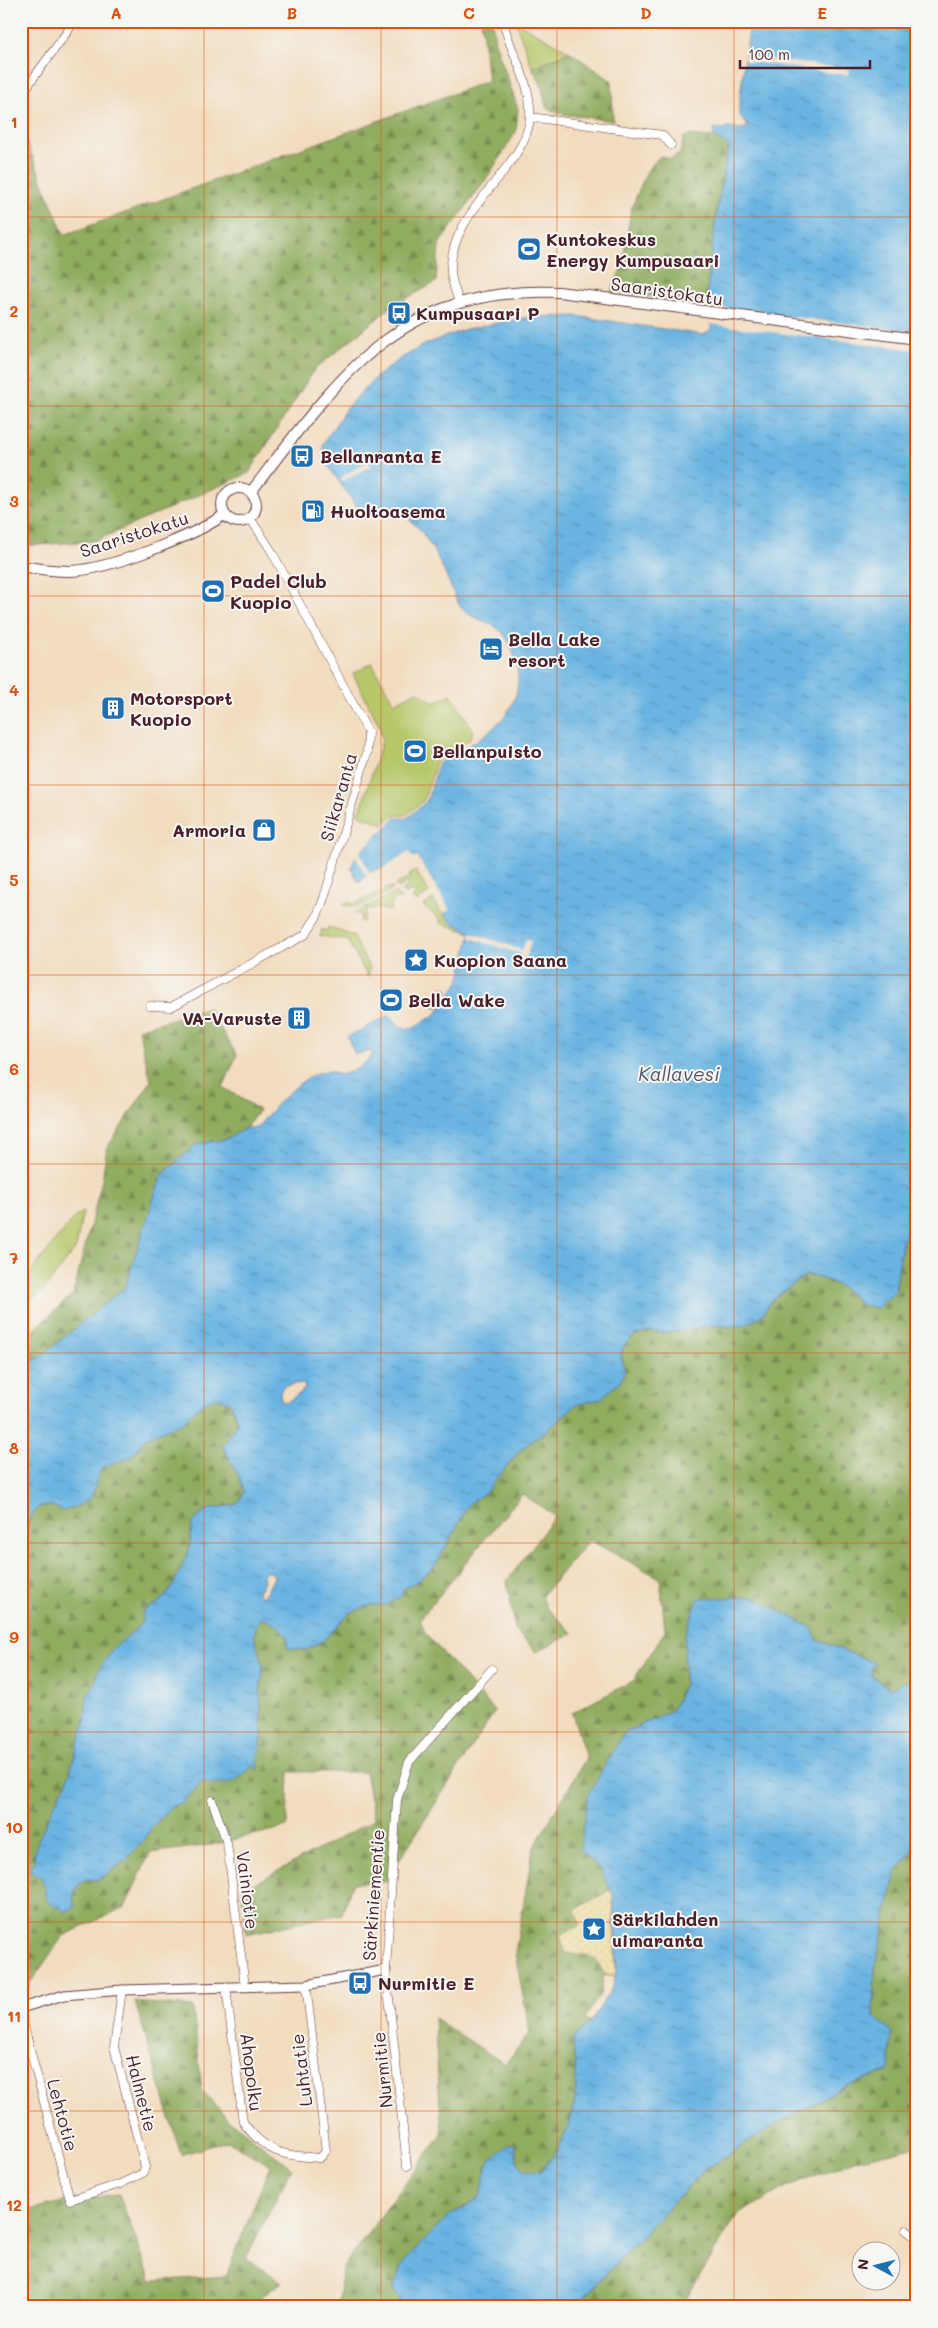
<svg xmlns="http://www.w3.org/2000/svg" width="938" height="2328" font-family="Mali,sans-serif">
<defs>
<pattern id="forest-firs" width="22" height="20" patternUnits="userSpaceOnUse" patternTransform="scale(1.25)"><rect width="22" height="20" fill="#90ac5f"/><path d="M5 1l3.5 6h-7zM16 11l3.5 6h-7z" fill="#788b4f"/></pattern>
<pattern id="sand-dots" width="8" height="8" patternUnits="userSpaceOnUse" patternTransform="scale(1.25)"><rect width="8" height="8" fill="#eeda9e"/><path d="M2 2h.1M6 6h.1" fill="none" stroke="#cebb88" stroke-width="1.8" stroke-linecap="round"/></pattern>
<pattern id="water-ripples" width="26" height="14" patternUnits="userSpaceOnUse" patternTransform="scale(1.25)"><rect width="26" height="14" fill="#69b4e2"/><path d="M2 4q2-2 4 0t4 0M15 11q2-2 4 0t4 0" fill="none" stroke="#5892b7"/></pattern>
</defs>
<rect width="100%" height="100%" fill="#f6f6f2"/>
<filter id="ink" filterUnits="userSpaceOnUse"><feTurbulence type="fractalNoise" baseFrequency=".02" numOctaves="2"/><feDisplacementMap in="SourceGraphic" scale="10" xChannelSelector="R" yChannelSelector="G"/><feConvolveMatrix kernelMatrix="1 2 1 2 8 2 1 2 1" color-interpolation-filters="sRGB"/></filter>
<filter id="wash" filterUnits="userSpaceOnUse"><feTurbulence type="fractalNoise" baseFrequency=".0096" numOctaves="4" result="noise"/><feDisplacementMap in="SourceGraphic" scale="20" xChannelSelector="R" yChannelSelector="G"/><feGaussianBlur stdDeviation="1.12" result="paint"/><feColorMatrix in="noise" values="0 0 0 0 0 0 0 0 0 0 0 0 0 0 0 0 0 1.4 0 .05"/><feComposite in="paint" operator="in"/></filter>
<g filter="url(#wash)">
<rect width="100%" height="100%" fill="#f2dcbe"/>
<g fill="#b6c86b" stroke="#80744b">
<path d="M515 21 570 52 532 67Z"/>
<path d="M372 663 394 703 417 691 434 703 451 694 473 730 470 739 437 760 424 800 405 816 393 815 384 824 359 815 382 741 380 727 353 674Z"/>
<path d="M416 871 429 893 416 902 412 898 416 894 411 890 405 895 401 891 409 885 408 882 398 888 395 885 410 877 409 875Z"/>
<path d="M391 887 393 890 357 907 343 905 347 902 354 904Z"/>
<path d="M395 893 401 898 399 900 394 899 390 911 375 907 373 910 367 908 363 922 360 921 361 915 354 913Z"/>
<path d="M433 899 442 914 471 933 440 923 441 920 423 906Z"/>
<path d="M328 927 353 936 370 969 368 977 347 940 320 936 322 929 327 931Z"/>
<path d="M83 1211 76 1248 43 1291 21 1309V1284L72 1220Z"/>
</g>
<g fill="url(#forest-firs)" stroke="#6d6645">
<path d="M481 21H492L495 42 518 109 516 132 487 178 439 244 436 282 390 308 314 370 249 473 95 541 21 546V187L25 183 21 176V128L64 235 488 81Z"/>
<path d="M570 52 612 81 613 121 557 113 546 107 541 84 532 67Z"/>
<path d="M689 135 714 137 729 146 717 208 708 298 701 302 611 292 622 267 631 209 647 171 660 156 670 159 680 154 684 137Z"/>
<path d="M916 495H917V555L907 541Z"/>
<path d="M208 1008 237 1055 223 1087 259 1110 246 1128 227 1139 197 1144 161 1176 125 1287 40 1357 21 1369V1342L73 1294 102 1180 107 1148 151 1081 138 1029Z"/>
<path d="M917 1212V1679L913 1684 906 1681 891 1689 874 1678 870 1672 875 1663 817 1640 685 1634 684 1684 672 1710 624 1733 580 1850 601 1870 613 1895 617 1969 616 1976 604 1974 600 1995 585 2018 591 2022 573 2038C573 2054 576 2069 576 2084 576 2116 562 2149 540 2171L523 2170 517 2161 515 2145 491 2161 487 2166 481 2197 455 2212 393 2289 405 2307H337L343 2267 442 2134 434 2018 505 2064 530 2033 515 1953 533 1849 586 1758 572 1713 633 1681 665 1631 660 1578 589 1540 542 1596 546 1607 573 1633 536 1652 515 1630 507 1581 555 1516 522 1494 420 1619 425 1633 495 1711 385 1882 353 1883 342 1914 246 1934 242 1890 374 1820 365 1772H289L287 1827 211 1845 150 1853 125 1907 63 1936 26 1989 21 1991V1544L31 1516 40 1506H52L63 1511 94 1495 95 1481 102 1467 130 1458 146 1438 183 1422 198 1407 213 1398 222 1399 231 1404 237 1423 223 1447 241 1481 244 1492 240 1500 234 1505 205 1510 193 1524 189 1551 172 1588 160 1602 143 1611 142 1623 98 1671 95 1684 87 1696 85 1721 66 1785 61 1789 34 1855 46 1886V1898L72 1899 75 1888 85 1879 98 1880 145 1839 152 1827 172 1806 183 1802 202 1780C224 1788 236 1784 252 1766L258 1770 257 1763 262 1739 260 1693 263 1666 254 1636 255 1626 261 1618C274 1621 279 1626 287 1635V1648L306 1650 324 1640 349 1613 371 1605H386L398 1598 405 1588 415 1583 436 1565 469 1504 486 1492 519 1451 555 1424 575 1405 600 1399 619 1383 625 1370 621 1356 624 1345 635 1335 651 1331 666 1333 716 1325 735 1327 762 1315 773 1299 806 1275C826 1278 849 1288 861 1305L895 1292 902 1243Z"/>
<path d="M917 1845V2146L857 2160 786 2187 737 2215 687 2297 678 2307H585L583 2299 703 2171 765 2131 846 2085 889 2071 873 2016 875 1966 896 1872Z"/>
<path d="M135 2002 193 2007 202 2090 228 2119 292 2168 246 2258 282 2282 247 2307H21V2212L70 2200 119 2194 151 2281 226 2276 270 2165 227 2141 181 2155Z"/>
</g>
<path fill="url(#sand-dots)" stroke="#9c7c64" d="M610 1890 613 1895 616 1976 604 1973C590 1948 590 1958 566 1953L560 1936 580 1925 575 1910Z"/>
<g fill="url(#water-ripples)" stroke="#5a6a86" fill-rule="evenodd">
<path d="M750 21H917V495L907 541 917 555V1212L902 1243 895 1292 877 1308 861 1305C849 1288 826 1278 806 1275L773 1299 762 1315 748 1324 735 1327 716 1325 666 1333 650 1331 635 1335 624 1345 621 1356 625 1370 619 1383 600 1399 575 1405 555 1424 519 1451 486 1492 469 1504 436 1565 415 1583 405 1588 399 1598 386 1605H371L349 1613 324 1640 306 1650 287 1648V1635C279 1626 274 1621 261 1618L256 1626 254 1636 263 1666 260 1693 262 1739 257 1762 258 1770 252 1766C235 1785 225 1787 202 1781L183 1802 172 1806 152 1827 145 1839 125 1861 98 1880 85 1879C75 1888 71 1894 75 1908L64 1912 59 1906 55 1908 46 1898C45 1883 43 1876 29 1870L35 1862C35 1860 34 1856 34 1854 35 1844 60 1790 66 1785L85 1721 87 1696 95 1684 98 1671 112 1650 142 1623 143 1611 160 1602 172 1588 189 1551 192 1524 205 1510 234 1505 240 1500 244 1492 241 1481 223 1446 237 1423 236 1415 231 1404 222 1399 213 1398 198 1407 183 1422 146 1438 130 1458 102 1467C88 1498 100 1499 63 1511L52 1506H40L31 1516 21 1544V1369L40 1357 125 1287 161 1176 197 1144 227 1139 246 1128H257C271 1110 303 1073 326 1071 331 1070 337 1074 342 1075L359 1068 372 1056V1051L355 1054 347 1037 390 1015 401 1028 412 1029 436 1014 459 982 471 933 451 922 444 913 449 910 417 856 413 858 409 853 384 868 369 873 359 882 351 868 356 856 395 818 406 819 427 801 439 763C473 742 520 723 518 675 517 662 513 647 505 636 492 618 471 622 459 605 446 578 429 525 398 513 385 508 370 511 356 506L324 460 323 444 347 407 376 377 400 359 426 344 466 329 529 317 576 316 704 335 711 329 713 304 707 292 717 208 729 146 714 137V130L728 128 744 129 748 126 739 115V104ZM301 1383 305 1386 304 1390 287 1402 281 1401 280 1393 283 1386ZM266 1572H272L274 1577 266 1593 261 1597 258 1592 264 1581 263 1575Z"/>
<path d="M443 987 448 990 437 1008 432 1005Z"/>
<path d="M754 1597 812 1628 817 1640 875 1663 870 1672 874 1678 890 1689 906 1681 913 1683 917 1679V1845L896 1872 875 1966 873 2016 892 2032 889 2071 846 2085 765 2131 703 2171 575 2307H405L393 2289 401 2266 447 2217 481 2197C484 2187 483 2175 488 2165 492 2156 503 2153 508 2144H515L517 2161 524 2170 540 2171C562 2150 576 2115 576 2084 576 2069 573 2054 573 2038L591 2022 613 1986 617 1969 613 1895 601 1870 580 1850 588 1795 624 1733 672 1710 684 1684 685 1634 699 1598Z"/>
</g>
<g fill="#f2dcbe">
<path d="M745 56 849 69 848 75 745 61Z"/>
<path d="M711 307 917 332V350L709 324Z"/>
<path d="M368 461 371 466 342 481 341 479 345 475Z"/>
<path d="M393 816 395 818 360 852 369 873 384 868 409 852 413 858 417 856 450 910 444 913 443 911 446 909 416 859 411 860 408 856 385 871 371 875 368 879 354 854Z"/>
<path d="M471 933 522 950 526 940 531 941 524 966 519 964 521 954 470 938Z"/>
</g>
</g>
<g filter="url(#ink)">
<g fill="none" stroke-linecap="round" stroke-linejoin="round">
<g stroke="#633b41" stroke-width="9">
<g id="minor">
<path d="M21 95 75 21"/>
<path d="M530 117 662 135 671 145"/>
<path d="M459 302C456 293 452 283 451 273 448 231 486 195 509 164 520 149 529 134 530 116 532 82 510 53 503 21"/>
<path d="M150 1006 171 1007 305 935 317 916 324 898 367 753 368 732 271 550 250 518"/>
<path d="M212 1800 227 1843 245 1987"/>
<path d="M226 1987 243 2122C266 2154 283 2155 320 2158L326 2151 306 1985"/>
<path d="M21 2014 27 2038 21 2040"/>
<path d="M27 2038 70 2200 120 2184 143 2173 145 2167 114 2047 122 1990"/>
<path d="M407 2166 386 1970 397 1800 409 1762 492 1669"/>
<path d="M906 2230 917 2239"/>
<path d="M829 2306V2307"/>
<path d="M912 2307 917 2301"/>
</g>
</g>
<g stroke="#633b41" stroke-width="11">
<path id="tertiary" d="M21 2008 64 1995 122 1990 306 1985 386 1970"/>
</g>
<g stroke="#633b41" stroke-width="12">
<g id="secondary">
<circle cx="239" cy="505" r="17"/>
<path d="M251 492C338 378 399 285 559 292L917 339"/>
<path d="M21 566C38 569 54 571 71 571 110 569 192 537 224 515"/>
</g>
</g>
<use href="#minor" stroke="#fff" stroke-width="8"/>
<use href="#tertiary" stroke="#fff" stroke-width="9"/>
<use href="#secondary" stroke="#fff" stroke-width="10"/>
</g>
</g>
<path fill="none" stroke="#d8530f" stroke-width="1" stroke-opacity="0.55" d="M204 21V2307M381 21V2307M557 21V2307M734 21V2307M21 217H917M21 406H917M21 596H917M21 785H917M21 975H917M21 1164H917M21 1353H917M21 1543H917M21 1732H917M21 1922H917M21 2111H917"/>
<defs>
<g id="stadium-square" transform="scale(1.25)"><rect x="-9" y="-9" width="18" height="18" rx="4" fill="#1f6fb2" stroke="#f6f6f2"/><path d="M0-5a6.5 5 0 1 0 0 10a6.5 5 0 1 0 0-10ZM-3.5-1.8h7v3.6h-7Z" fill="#fff"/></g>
<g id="bus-square" transform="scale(1.25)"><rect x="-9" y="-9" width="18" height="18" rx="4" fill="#1f6fb2" stroke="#f6f6f2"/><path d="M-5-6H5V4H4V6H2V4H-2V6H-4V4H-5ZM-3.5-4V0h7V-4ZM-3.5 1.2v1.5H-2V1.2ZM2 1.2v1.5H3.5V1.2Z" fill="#fff"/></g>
<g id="fuel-square" transform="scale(1.25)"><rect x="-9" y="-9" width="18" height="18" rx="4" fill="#1f6fb2" stroke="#f6f6f2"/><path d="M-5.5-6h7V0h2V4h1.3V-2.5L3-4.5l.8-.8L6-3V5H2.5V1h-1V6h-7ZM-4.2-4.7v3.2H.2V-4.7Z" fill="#fff"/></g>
<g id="hotel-square" transform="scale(1.25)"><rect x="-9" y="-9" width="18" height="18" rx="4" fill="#1f6fb2" stroke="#f6f6f2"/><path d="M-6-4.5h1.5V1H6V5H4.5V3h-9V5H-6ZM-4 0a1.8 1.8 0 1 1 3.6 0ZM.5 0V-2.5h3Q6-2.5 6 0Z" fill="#fff"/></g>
<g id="building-square" transform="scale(1.25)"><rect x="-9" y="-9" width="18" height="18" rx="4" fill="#1f6fb2" stroke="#f6f6f2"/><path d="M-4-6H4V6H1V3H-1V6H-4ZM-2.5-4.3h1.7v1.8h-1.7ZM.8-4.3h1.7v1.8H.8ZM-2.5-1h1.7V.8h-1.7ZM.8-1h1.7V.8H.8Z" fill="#fff"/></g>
<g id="shop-square" transform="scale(1.25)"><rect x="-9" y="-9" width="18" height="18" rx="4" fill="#1f6fb2" stroke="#f6f6f2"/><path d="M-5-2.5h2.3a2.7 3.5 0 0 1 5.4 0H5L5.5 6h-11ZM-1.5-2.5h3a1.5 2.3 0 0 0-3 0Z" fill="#fff"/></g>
<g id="sight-square" transform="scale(1.25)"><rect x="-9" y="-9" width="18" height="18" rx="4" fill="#1f6fb2" stroke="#f6f6f2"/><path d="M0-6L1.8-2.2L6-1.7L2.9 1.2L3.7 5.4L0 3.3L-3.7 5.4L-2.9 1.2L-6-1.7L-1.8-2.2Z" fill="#fff"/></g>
</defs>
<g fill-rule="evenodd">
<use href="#stadium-square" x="529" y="249"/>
<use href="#bus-square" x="399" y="313"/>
<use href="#bus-square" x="302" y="456"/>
<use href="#fuel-square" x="313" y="511"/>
<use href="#stadium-square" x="213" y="591"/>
<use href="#hotel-square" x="491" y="649"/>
<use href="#building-square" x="113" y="708"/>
<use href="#stadium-square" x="415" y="751"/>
<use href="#shop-square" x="264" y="830"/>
<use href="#sight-square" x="416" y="960"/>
<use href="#stadium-square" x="391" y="1000"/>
<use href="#building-square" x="299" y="1018"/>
<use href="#sight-square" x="594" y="1929"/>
<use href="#bus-square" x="360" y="1983"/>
</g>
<g text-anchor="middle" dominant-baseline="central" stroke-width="4" stroke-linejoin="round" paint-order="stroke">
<g font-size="18" font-weight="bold" fill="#4a1f2b" stroke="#f6f6f2" text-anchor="start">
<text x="546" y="239">Kuntokeskus<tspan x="546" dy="21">Energy Kumpusaari</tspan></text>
<text x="416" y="313">Kumpusaari P</text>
<text x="320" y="456">Bellanranta E</text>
<text x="330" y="511">Huoltoasema</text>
<text x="230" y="581">Padel Club<tspan x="230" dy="21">Kuopio</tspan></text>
<text x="508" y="639">Bella Lake<tspan x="508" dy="21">resort</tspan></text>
<text x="130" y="698">Motorsport<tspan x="130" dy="21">Kuopio</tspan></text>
<text x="432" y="751">Bellanpuisto</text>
<text x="246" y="830" text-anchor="end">Armoria</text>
<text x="434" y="960">Kuopion Saana</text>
<text x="408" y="1000">Bella Wake</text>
<text x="282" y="1018" text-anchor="end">VA-Varuste</text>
<text x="612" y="1919">Särkilahden<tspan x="612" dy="21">uimaranta</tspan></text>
<text x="378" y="1983">Nurmitie E</text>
</g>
<g font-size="18" fill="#4a1f2b" stroke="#f6f6f2">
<text transform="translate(667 291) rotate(8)">Saaristokatu</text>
<text transform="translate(134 534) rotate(-18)">Saaristokatu</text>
<text transform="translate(338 797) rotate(-74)">Siikaranta</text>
<text transform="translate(248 1890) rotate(83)">Vainiotie</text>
<text transform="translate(373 1895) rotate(-86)">Särkiniementie</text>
<text transform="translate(301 2070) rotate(-97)">Luhtatie</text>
<text transform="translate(382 2070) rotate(-96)">Nurmitie</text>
<text transform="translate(252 2072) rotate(83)">Ahopolku</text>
<text transform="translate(142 2093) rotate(76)">Halmetie</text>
<text transform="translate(63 2115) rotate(75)">Lehtotie</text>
</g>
<g font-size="19" font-style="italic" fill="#55536b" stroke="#f6f6f2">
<text x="679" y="1073">Kallavesi</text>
</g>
</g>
<rect width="938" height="2328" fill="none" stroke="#f6f6f2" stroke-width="55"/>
<g transform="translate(876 2266) rotate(277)"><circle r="24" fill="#f6f6f2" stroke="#b1a0a2"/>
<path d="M0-4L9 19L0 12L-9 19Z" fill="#1f6fb2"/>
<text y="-8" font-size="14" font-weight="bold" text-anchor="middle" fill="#4a1f2b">N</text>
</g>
<path d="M740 60v8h130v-8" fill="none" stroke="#4a1f2b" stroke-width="2.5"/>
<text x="748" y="60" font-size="15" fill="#4a1f2b" stroke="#f6f6f2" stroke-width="4" paint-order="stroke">100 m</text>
<rect x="28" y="28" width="882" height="2272" fill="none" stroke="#d8530f" stroke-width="2"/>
<g font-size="16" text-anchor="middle" font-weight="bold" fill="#d8530f">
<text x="116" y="19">A</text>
<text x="292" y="19">B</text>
<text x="469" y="19">C</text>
<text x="646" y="19">D</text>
<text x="822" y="19">E</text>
<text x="14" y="128">1</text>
<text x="14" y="317">2</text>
<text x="14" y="507">3</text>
<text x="14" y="696">4</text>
<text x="14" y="886">5</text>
<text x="14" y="1075">6</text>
<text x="14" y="1264">7</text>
<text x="14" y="1454">8</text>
<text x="14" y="1643">9</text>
<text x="14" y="1833">10</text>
<text x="14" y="2022">11</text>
<text x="14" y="2211">12</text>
</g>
</svg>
